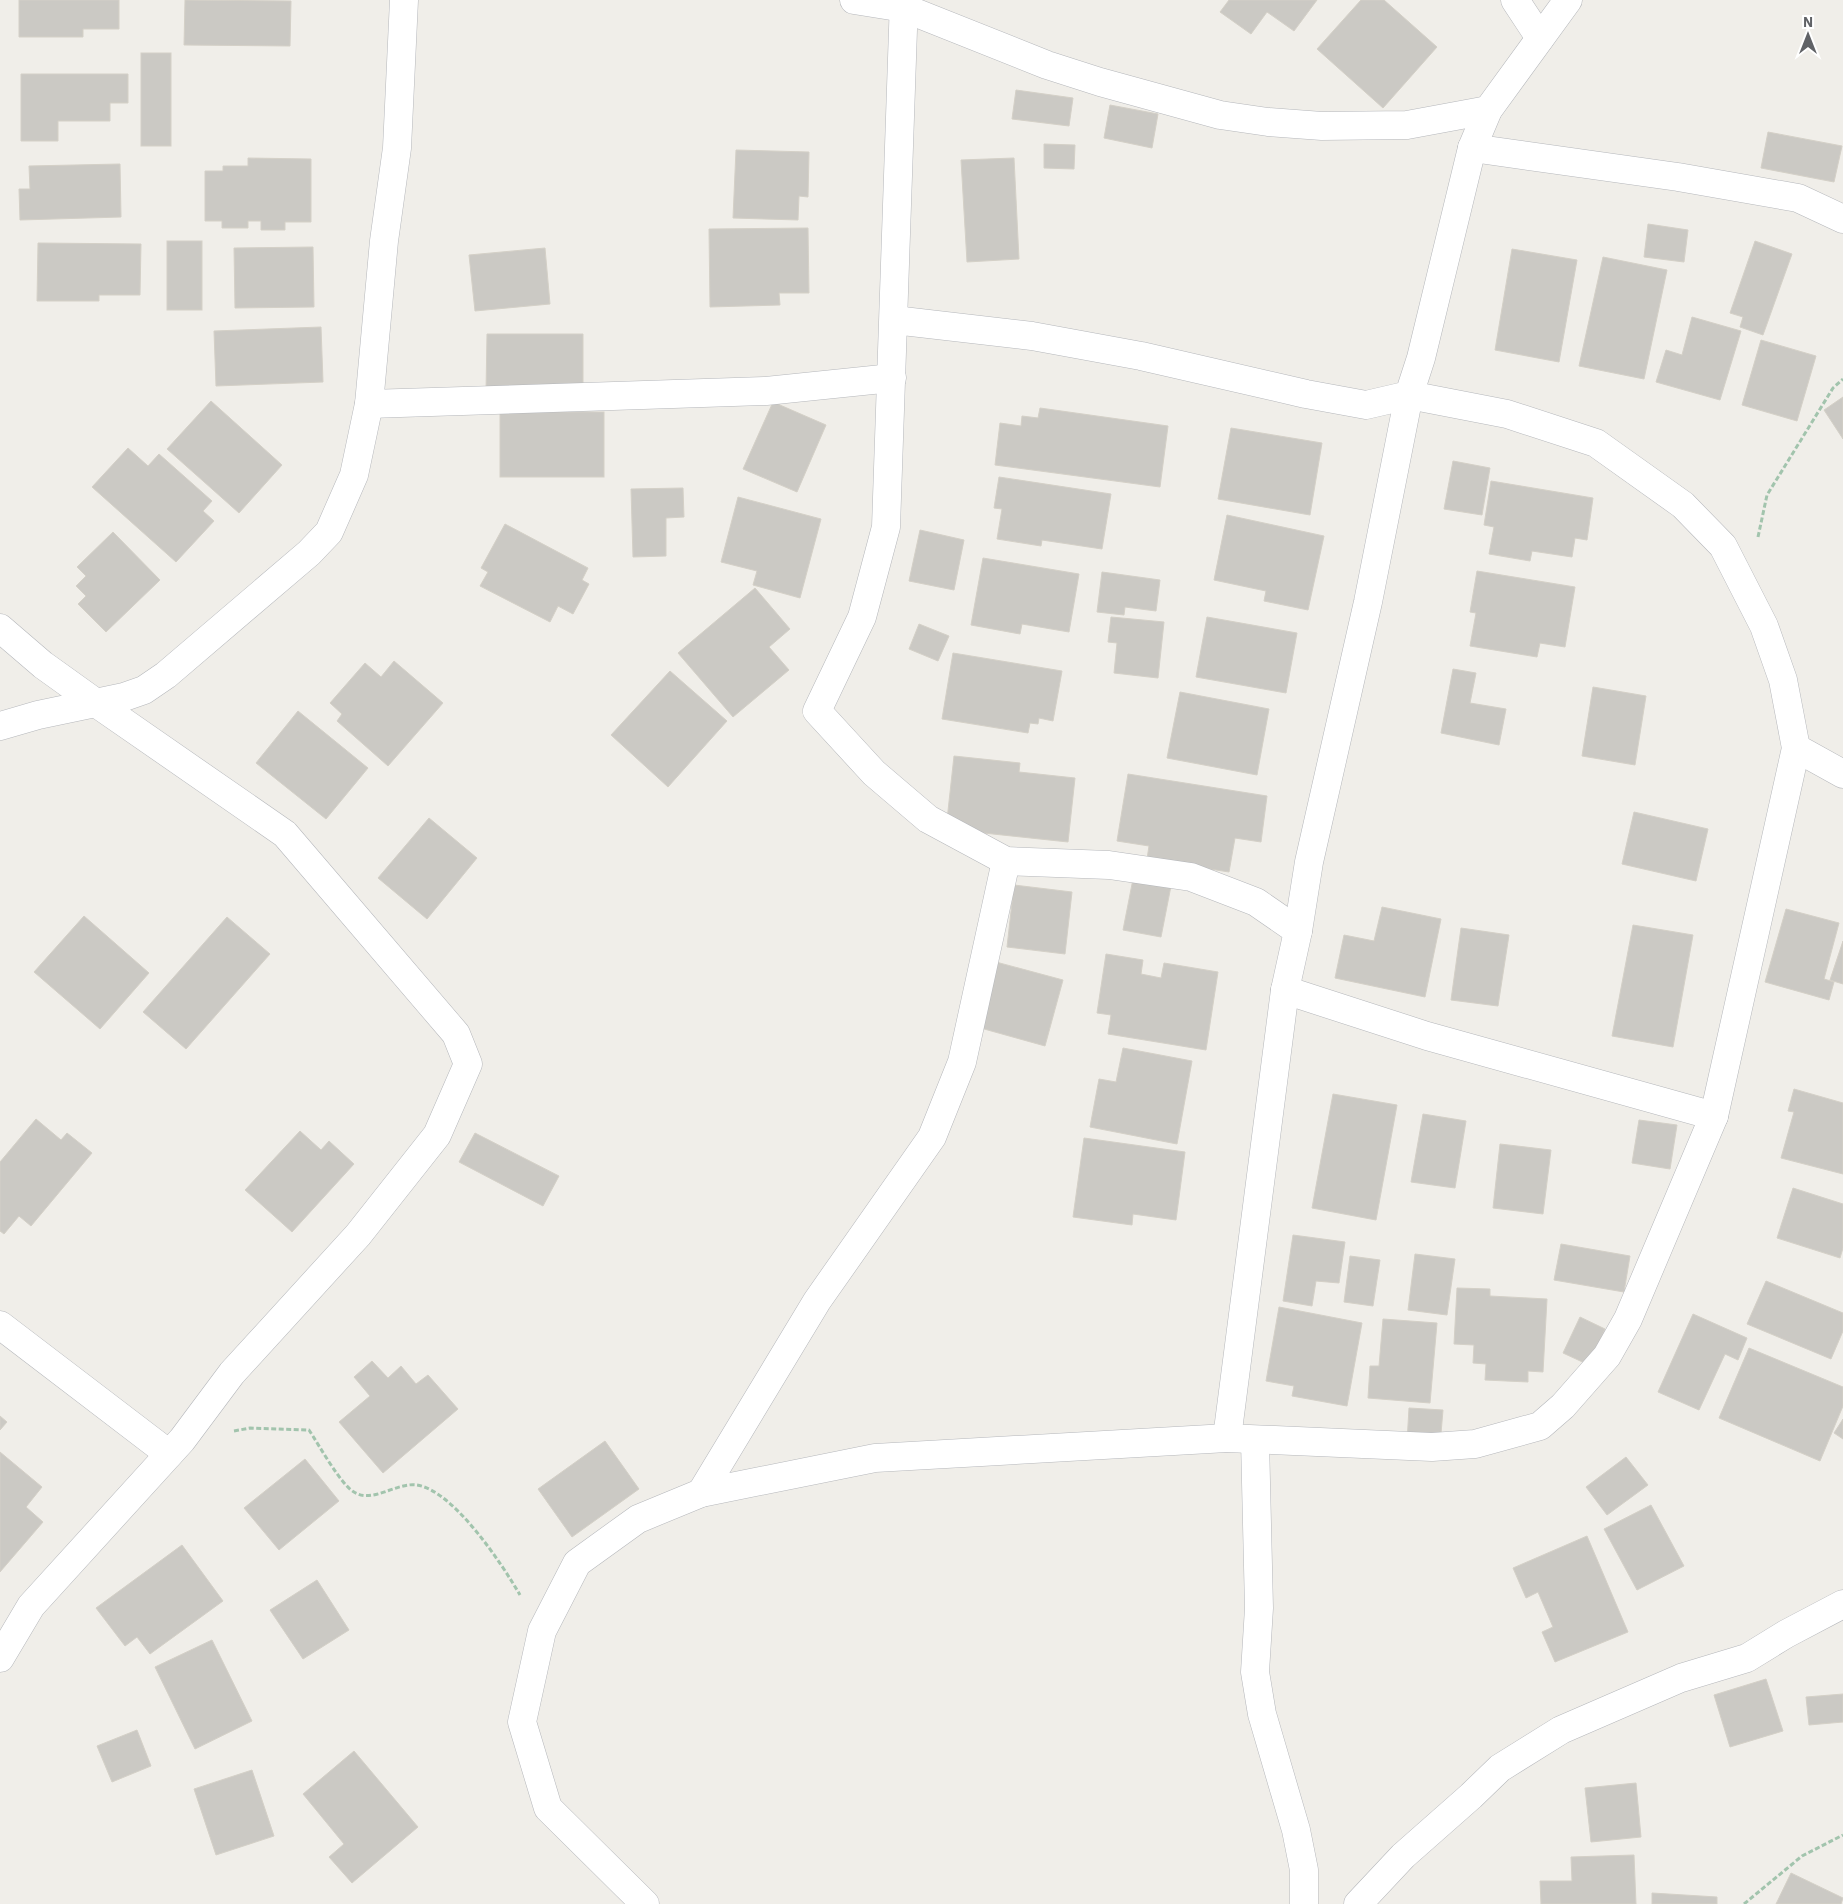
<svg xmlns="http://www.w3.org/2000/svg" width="1843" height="1904" font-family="'IBM Plex Sans',sans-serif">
<rect width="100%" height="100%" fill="#f0eee9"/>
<g fill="#cbc9c4" stroke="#d4d0c7">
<path d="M19 0H119V29H83V37H19Z"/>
<path d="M185 0 291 1 290 46 184 45Z"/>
<path d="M1229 0H1317L1294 31 1267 12 1251 34 1220 12Z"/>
<path d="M1361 0H1384L1437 47 1383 108 1317 49Z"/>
<rect x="141" y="53" width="30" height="93"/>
<path d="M21 74H128V103H110V121H58V141H21Z"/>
<path d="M1016 90 1073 98 1069 126 1012 119Z"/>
<path d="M1110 105 1158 114 1152 148 1104 138Z"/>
<path d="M1768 132 1842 146 1834 182 1761 168Z"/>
<path d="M1044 144 1075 145 1074 169 1044 168Z"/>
<path d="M736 150 809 152 808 197 799 196 798 220 733 218Z"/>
<path d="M248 158 311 159V222H285V230H261V221H248V228H222V221H205V171H223V166H248Z"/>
<path d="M1014 158 1019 259 967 262 961 160Z"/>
<path d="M120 164 121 217 20 220 19 189H30L29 166Z"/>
<path d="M1648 224 1688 230 1684 262 1644 257Z"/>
<path d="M808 228 809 293H779L780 305 710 307 709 229Z"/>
<rect x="167" y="241" width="35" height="69"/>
<path d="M1755 241 1792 254 1763 335 1740 327 1743 317 1730 313Z"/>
<path d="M38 243 141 244 140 295H99V301H37Z"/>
<path d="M313 247 314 307 235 308 234 248Z"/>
<path d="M545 248 550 304 475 311 469 255Z"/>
<path d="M1512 249 1577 260 1559 362 1495 350Z"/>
<path d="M1603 257 1667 270 1644 379 1579 366Z"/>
<path d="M1692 317 1741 331 1720 400 1656 382 1666 350 1682 355Z"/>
<path d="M321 327 323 382 216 386 214 331Z"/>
<path d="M487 334H583V392H486Z"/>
<path d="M1761 340 1816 356 1797 421 1742 405Z"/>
<path d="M1843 397V439L1824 410Z"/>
<path d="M211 401 282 465 239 513 167 449Z"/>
<path d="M773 402 826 425 797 492 743 469Z"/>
<path d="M1040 408 1168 426 1160 487 995 465 1000 423 1021 426 1022 416 1038 418Z"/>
<rect x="500" y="412" width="104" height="65"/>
<path d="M1231 428 1322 443 1310 515 1218 499Z"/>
<path d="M128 448 148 466 159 454 212 501 203 511 214 521 176 562 92 487Z"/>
<path d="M1453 461 1490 468 1482 515 1444 509Z"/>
<path d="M999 477 1111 494 1102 549 1042 540 1041 546 997 539 1002 509 994 508Z"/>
<path d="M1491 481 1593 498 1587 540 1575 538 1572 557 1532 551 1530 561 1489 554 1494 527 1484 525Z"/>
<path d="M683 488 684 517 666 518V556L633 557 631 489Z"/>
<path d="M738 497 821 519 800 598 753 585 757 571 721 562Z"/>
<path d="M1227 515 1324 536 1308 610 1264 601 1266 591 1214 580Z"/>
<path d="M505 524 588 568 582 580 589 584 573 614 558 606 550 622 480 586 488 572 481 568Z"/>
<path d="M920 530 964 540 954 590 909 581Z"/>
<path d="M113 532 160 580 106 632 78 604 86 596 76 586 86 576 77 567Z"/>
<path d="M983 558 1079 574 1069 632 1022 624 1020 634 971 625Z"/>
<path d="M1477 571 1575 587 1565 647 1540 643 1537 657 1470 646 1476 613 1470 612Z"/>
<path d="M1102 572 1160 580 1156 611 1125 607 1124 615 1097 612Z"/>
<path d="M755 588 790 629 769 647 789 670 733 717 678 653Z"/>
<path d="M1111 617 1164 622 1158 678 1114 673 1117 643 1108 642Z"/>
<path d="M1207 617 1297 633 1286 693 1196 677Z"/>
<path d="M919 624 949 636 938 661 909 649Z"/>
<path d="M953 653 1062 671 1053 721 1039 718 1038 724 1030 723 1028 733 942 719Z"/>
<path d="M394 661 443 703 388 766 337 721 342 714 330 703 365 663 381 677Z"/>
<path d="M1453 669 1476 673 1470 703 1506 709 1499 745 1441 733Z"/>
<path d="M670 671 727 721 668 787 611 735Z"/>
<path d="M1593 687 1646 696 1635 765 1582 756Z"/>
<path d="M1180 692 1269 709 1257 775 1167 758Z"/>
<path d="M298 711 368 768 326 819 256 763Z"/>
<path d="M954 756 1020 763 1019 772 1075 778 1068 842 946 829Z"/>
<path d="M1128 774 1267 796 1261 842 1235 838 1229 872 1147 859 1149 846 1117 841Z"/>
<path d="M1634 812 1708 829 1696 881 1622 864Z"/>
<path d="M429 818 477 858 427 919 378 878Z"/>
<path d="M1133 879 1171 886 1161 937 1123 930Z"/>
<path d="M1014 885 1072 892 1065 954 1007 947Z"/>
<path d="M1382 907 1441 919 1425 997 1335 978 1344 935 1374 941Z"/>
<path d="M1786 909 1839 923 1824 979 1834 982 1829 1000 1765 982Z"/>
<path d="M84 916 149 973 100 1029 34 972Z"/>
<path d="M227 917 270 954 186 1049 143 1012Z"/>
<path d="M1633 925 1693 935 1673 1047 1612 1036Z"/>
<path d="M1461 928 1509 935 1498 1006 1451 1000Z"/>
<path d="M1843 941V984L1830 980Z"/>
<path d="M1106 954 1143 960 1141 974 1161 978 1164 963 1218 972 1206 1050 1108 1034 1111 1015 1097 1013Z"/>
<path d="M996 962 1063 980 1045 1046 977 1027Z"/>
<path d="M1123 1048 1192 1061 1177 1144 1090 1127 1099 1079 1116 1082Z"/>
<path d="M1794 1089 1843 1103V1174L1781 1158 1794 1112 1788 1111Z"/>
<path d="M1333 1094 1397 1105 1376 1220 1312 1208Z"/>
<path d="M1423 1114 1466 1121 1455 1188 1411 1182Z"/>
<path d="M36 1119 61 1140 67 1133 92 1153 31 1226 19 1216 4 1234 0 1231V1162Z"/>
<path d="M1639 1120 1677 1125 1670 1169 1632 1163Z"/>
<path d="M300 1131 321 1150 329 1141 354 1164 292 1232 245 1190Z"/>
<path d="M475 1133 559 1176 543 1206 459 1162Z"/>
<path d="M1084 1138 1185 1152 1176 1220 1133 1214 1132 1225 1073 1217Z"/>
<path d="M1500 1144 1551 1150 1543 1214 1493 1208Z"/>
<path d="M1793 1188 1843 1204V1248L1840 1258 1777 1238Z"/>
<path d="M1293 1235 1345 1242 1339 1283 1316 1281 1312 1306 1283 1301Z"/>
<path d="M1561 1244 1630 1256 1624 1292 1554 1280Z"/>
<path d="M1415 1254 1455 1259 1447 1315 1408 1310Z"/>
<path d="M1350 1256 1380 1260 1373 1306 1344 1302Z"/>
<path d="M1766 1281 1843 1313V1331L1831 1359 1747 1324Z"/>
<path d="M1457 1288 1490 1289V1296L1547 1299 1543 1372 1528 1371V1382L1485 1380 1486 1364 1473 1363 1474 1345 1454 1344Z"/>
<path d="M1279 1307 1362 1323 1347 1406 1292 1396 1294 1386 1266 1381Z"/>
<path d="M1693 1314 1747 1338 1738 1360 1725 1354 1699 1410 1658 1392Z"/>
<path d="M1580 1317 1605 1329 1589 1365 1563 1353Z"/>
<path d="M1383 1319 1437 1323 1430 1403 1368 1398 1370 1366H1379Z"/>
<path d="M1749 1348 1843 1387V1406L1820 1461 1719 1418Z"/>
<path d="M372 1361 388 1378 401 1366 416 1384 428 1375 458 1409 383 1473 339 1422 370 1396 354 1377Z"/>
<path d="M1409 1408 1443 1410 1440 1445 1407 1442Z"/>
<path d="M0 1416 7 1422 0 1430Z"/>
<path d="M1843 1419V1439L1834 1433Z"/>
<path d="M605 1441 639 1489 572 1537 538 1489Z"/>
<path d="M0 1452 42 1487 26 1507 43 1522 0 1572Z"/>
<path d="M1626 1457 1648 1485 1607 1515 1586 1487Z"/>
<path d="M305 1459 339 1501 279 1550 244 1508Z"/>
<path d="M1651 1505 1684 1566 1637 1590 1604 1529Z"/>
<path d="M1587 1536 1628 1632 1555 1662 1542 1632 1553 1627 1538 1592 1526 1598 1513 1568Z"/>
<path d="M182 1545 223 1601 150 1654 137 1637 125 1646 96 1608Z"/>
<path d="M317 1580 349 1630 303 1659 270 1610Z"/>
<path d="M212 1640 252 1721 195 1749 155 1667Z"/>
<path d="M1766 1679 1783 1731 1730 1747 1714 1695Z"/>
<path d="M1843 1694V1722L1809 1725 1806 1697Z"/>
<path d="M137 1730 151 1766 112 1782 97 1746Z"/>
<path d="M354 1751 418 1827 352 1883 329 1857 344 1844 303 1794Z"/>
<path d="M252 1770 274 1836 216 1855 194 1789Z"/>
<path d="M1636 1783 1641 1837 1591 1842 1585 1788Z"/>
<path d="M1634 1855 1636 1904H1541L1540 1881H1572L1571 1857Z"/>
<path d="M1791 1873 1843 1898 1841 1904H1776Z"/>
<path d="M1652 1893 1717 1897V1904H1652Z"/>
</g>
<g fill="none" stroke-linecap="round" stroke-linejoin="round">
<g stroke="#b5b7bb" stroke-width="29">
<g id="street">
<path d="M854 0 904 8 1047 65 1100 82 1220 115 1268 122 1322 126 1407 125 1488 110"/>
<path d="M904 0 886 527 862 617 817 711 874 773 928 819 1006 861 1109 865 1191 877 1256 902 1298 931"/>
<path d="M1515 0 1540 38"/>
<path d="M1472 148 1678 177 1798 198 1843 219"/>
<path d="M369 404 766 391 892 378"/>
<path d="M0 628 43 665 96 703 285 834 456 1034 468 1064 437 1135 358 1235 232 1373 182 1440 31 1606 0 1658"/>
<path d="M0 726 38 715 124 697 144 690 166 675 309 553 329 532 354 475 369 404 384 241 397 148 404 0"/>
<path d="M1796 748 1843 774"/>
<path d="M1285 990 1427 1036 1714 1116"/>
<path d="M0 1325 169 1454"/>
<path d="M1227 1438 1285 990 1298 931 1309 862 1368 602 1409 395 1421 358 1472 148 1488 110 1568 0"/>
<path d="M1255 1440 1259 1608 1255 1672 1262 1714 1296 1830 1304 1870V1904"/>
<path d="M701 1493 817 1301 932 1137 962 1062 1006 861"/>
<path d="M645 1904 548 1808 522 1722 542 1631 577 1563 638 1519 701 1493 875 1458 1227 1438 1432 1447 1475 1444 1540 1426 1563 1406 1607 1356 1628 1319 1714 1116 1796 748 1783 680 1764 626 1723 546 1683 505 1596 443 1507 414 1409 395 1366 405 1306 394 1141 356 1032 336 894 320"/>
<path d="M1358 1904 1403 1856 1471 1796 1500 1768 1561 1730 1681 1678 1747 1658 1786 1634 1843 1604"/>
</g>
</g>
<g stroke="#a2c4ad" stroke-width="3" stroke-dasharray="5 2.5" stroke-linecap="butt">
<path d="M1758 537 1767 495 1833 388 1843 379"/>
<path d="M234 1431 250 1428 309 1430C319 1445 341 1485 354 1492 373 1504 396 1482 417 1485 454 1491 502 1564 520 1595"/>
<path d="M1744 1904 1802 1856 1843 1835"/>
</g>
<use href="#street" stroke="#fff" stroke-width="28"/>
</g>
<g transform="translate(1808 35)" stroke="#ffffff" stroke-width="4" paint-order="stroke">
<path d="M0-4L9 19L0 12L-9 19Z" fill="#606266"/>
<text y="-8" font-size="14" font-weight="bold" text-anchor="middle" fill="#606266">N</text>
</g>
</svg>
